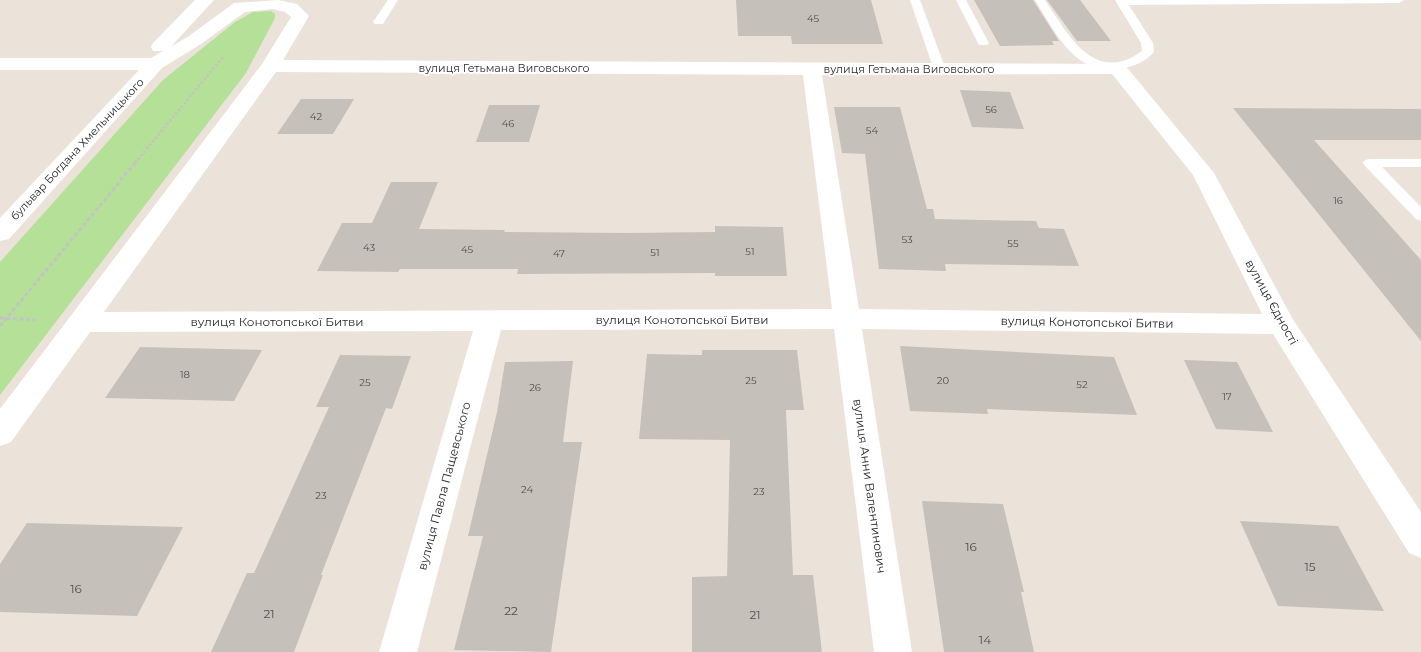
<svg xmlns="http://www.w3.org/2000/svg" width="1421" height="652" font-family="Montserrat,sans-serif">
<rect width="100%" height="100%" fill="#ebe3da"/>
<path fill="#b4e098" d="M271 11 275 14V18L246 73 0 395V262L163 80 235 22 253 12Z"/>
<g fill="#c6c0ba">
<path d="M736 0H871L883 44H792L791 36H738Z"/>
<path d="M974 0H1033L1059 41H1052L1054 45 1000 46Z"/>
<path d="M1047 0H1080L1111 41H1077Z"/>
<path d="M960 90 1010 92 1024 129 972 127Z"/>
<path d="M301 99H354L333 134H277Z"/>
<path d="M489 105H540L529 142H476Z"/>
<path d="M834 107H900L927 209H933L935 219 1036 221 1039 228 1064 229 1079 266 945 264 946 271 879 269 865 154 842 153Z"/>
<path d="M1233 108 1421 109V140H1314L1421 260V341Z"/>
<path d="M391 182H438L419 229 505 230 504 232 627 233 715 232V226L783 227 787 276H715V273L517 274 518 269H400L398 272 317 271 342 223H372Z"/>
<path d="M900 346 1114 357 1137 415 987 409 988 414 910 411Z"/>
<path d="M140 347 262 350 234 401 105 398Z"/>
<path d="M702 350H797L804 410H786L793 575H813L822 652H692V577L727 576 730 440 639 439 647 354 702 355Z"/>
<path d="M340 355 411 356 392 409 386 408 321 575H323L294 652H211L247 573H254L329 407H316Z"/>
<path d="M1184 360 1237 362 1273 432 1216 429Z"/>
<path d="M573 361 563 442H582L551 652 454 650 483 536H468L497 412 505 362Z"/>
<path d="M922 501 1003 504 1024 592H1021L1034 652H944Z"/>
<path d="M1240 521 1338 526 1384 611 1278 606Z"/>
<path d="M27 523 183 527 137 616 0 612V564Z"/>
</g>
<g fill="none" stroke-linecap="round" stroke-linejoin="round">
<path stroke="#c3c3c3" stroke-width="2.5" stroke-dasharray="2.5 2" stroke-linecap="butt" d="M135 163 223 57"/>
<g stroke="#c3c3c3" stroke-width="3" stroke-dasharray="4 2.5" stroke-linecap="butt">
<path d="M0 318 39 320"/>
<path d="M0 326 136 162"/>
</g>
<g fill="#fff" fill-rule="evenodd">
<path d="M388 0H398L383 24H375L373 22Z"/>
<path d="M910 0H920L946 70 944 73 940 74 934 70Z"/>
<path d="M956 0H966L989 43 987 45H979Z"/>
<path d="M1035 0H1045C1068 34 1094 86 1142 51L1141 43 1115 0H1404L1399 3 1129 5 1153 43 1154 52C1146 61 1135 66 1124 68 1077 80 1055 32 1035 0Z"/>
<path d="M1370 159H1421V167H1382L1421 207V221L1416 219 1365 166 1363 163 1365 160Z"/>
</g>
<path fill="#fff" fill-rule="evenodd" d="M195 0H214L167 51H153L151 47 153 43Z"/>
<path fill="#fff" fill-rule="evenodd" d="M278 0 297 4 309 16 283 60 1124 64 1214 173 1292 318 1421 512V558L1409 553 1273 334 862 329 912 652H874L834 329 501 330 417 652H379L473 331 90 332 11 442 0 446V409L262 64 291 17 285 12 272 9 245 12 201 44 162 68 9 239 0 241V218L139 70H0V58H151L189 36 234 3ZM276 72 803 75 832 309 104 312ZM1112 74 1193 175 1262 314 859 309 822 75Z"/>
</g>
<g text-anchor="middle" dominant-baseline="central" stroke-width="4" stroke-linejoin="round" paint-order="stroke">
<g font-size="10" fill="#504f4d">
<text x="813" y="18">45</text>
<text x="991" y="109">56</text>
<text x="316" y="116">42</text>
<text x="508" y="123">46</text>
<text x="872" y="130">54</text>
<text x="1338" y="200">16</text>
<text x="907" y="239">53</text>
<text x="1013" y="243">55</text>
<text x="369" y="247">43</text>
<text x="467" y="249">45</text>
<text x="750" y="251">51</text>
<text x="655" y="252">51</text>
<text x="559" y="253">47</text>
<text x="185" y="374">18</text>
<text x="751" y="380">25</text>
<text x="943" y="380">20</text>
<text x="365" y="382">25</text>
<text x="1082" y="384">52</text>
<text x="535" y="387">26</text>
<text x="1227" y="396">17</text>
<text x="527" y="489">24</text>
<text x="759" y="491">23</text>
<text x="321" y="495">23</text>
</g>
<g font-size="11" fill="#292929" stroke="#fff">
<text x="504" y="68">вулиця Гетьмана Виговського</text>
<text x="909" y="69">вулиця Гетьмана Виговського</text>
<text transform="translate(77 149) rotate(-47)">бульвар Богдана Хмельницького</text>
</g>
<g font-size="12" fill="#292929" stroke="#fff">
<text transform="translate(1272 302) rotate(61)">вулиця Єдності</text>
<text x="682" y="319">вулиця Конотопської Битви</text>
<text x="277" y="321">вулиця Конотопської Битви</text>
<text transform="translate(1087 322) rotate(1)">вулиця Конотопської Битви</text>
<text transform="translate(444 486) rotate(-75)">вулиця Павла Пащевського</text>
<text transform="translate(870 486) rotate(82)">вулиця Анни Валентинович</text>
</g>
<g font-size="12" fill="#504f4d">
<text x="971" y="546">16</text>
<text x="1310" y="566">15</text>
<text x="76" y="588">16</text>
<text x="511" y="610">22</text>
<text x="269" y="613">21</text>
<text x="755" y="614">21</text>
<text x="985" y="639">14</text>
</g>
</g>
</svg>
